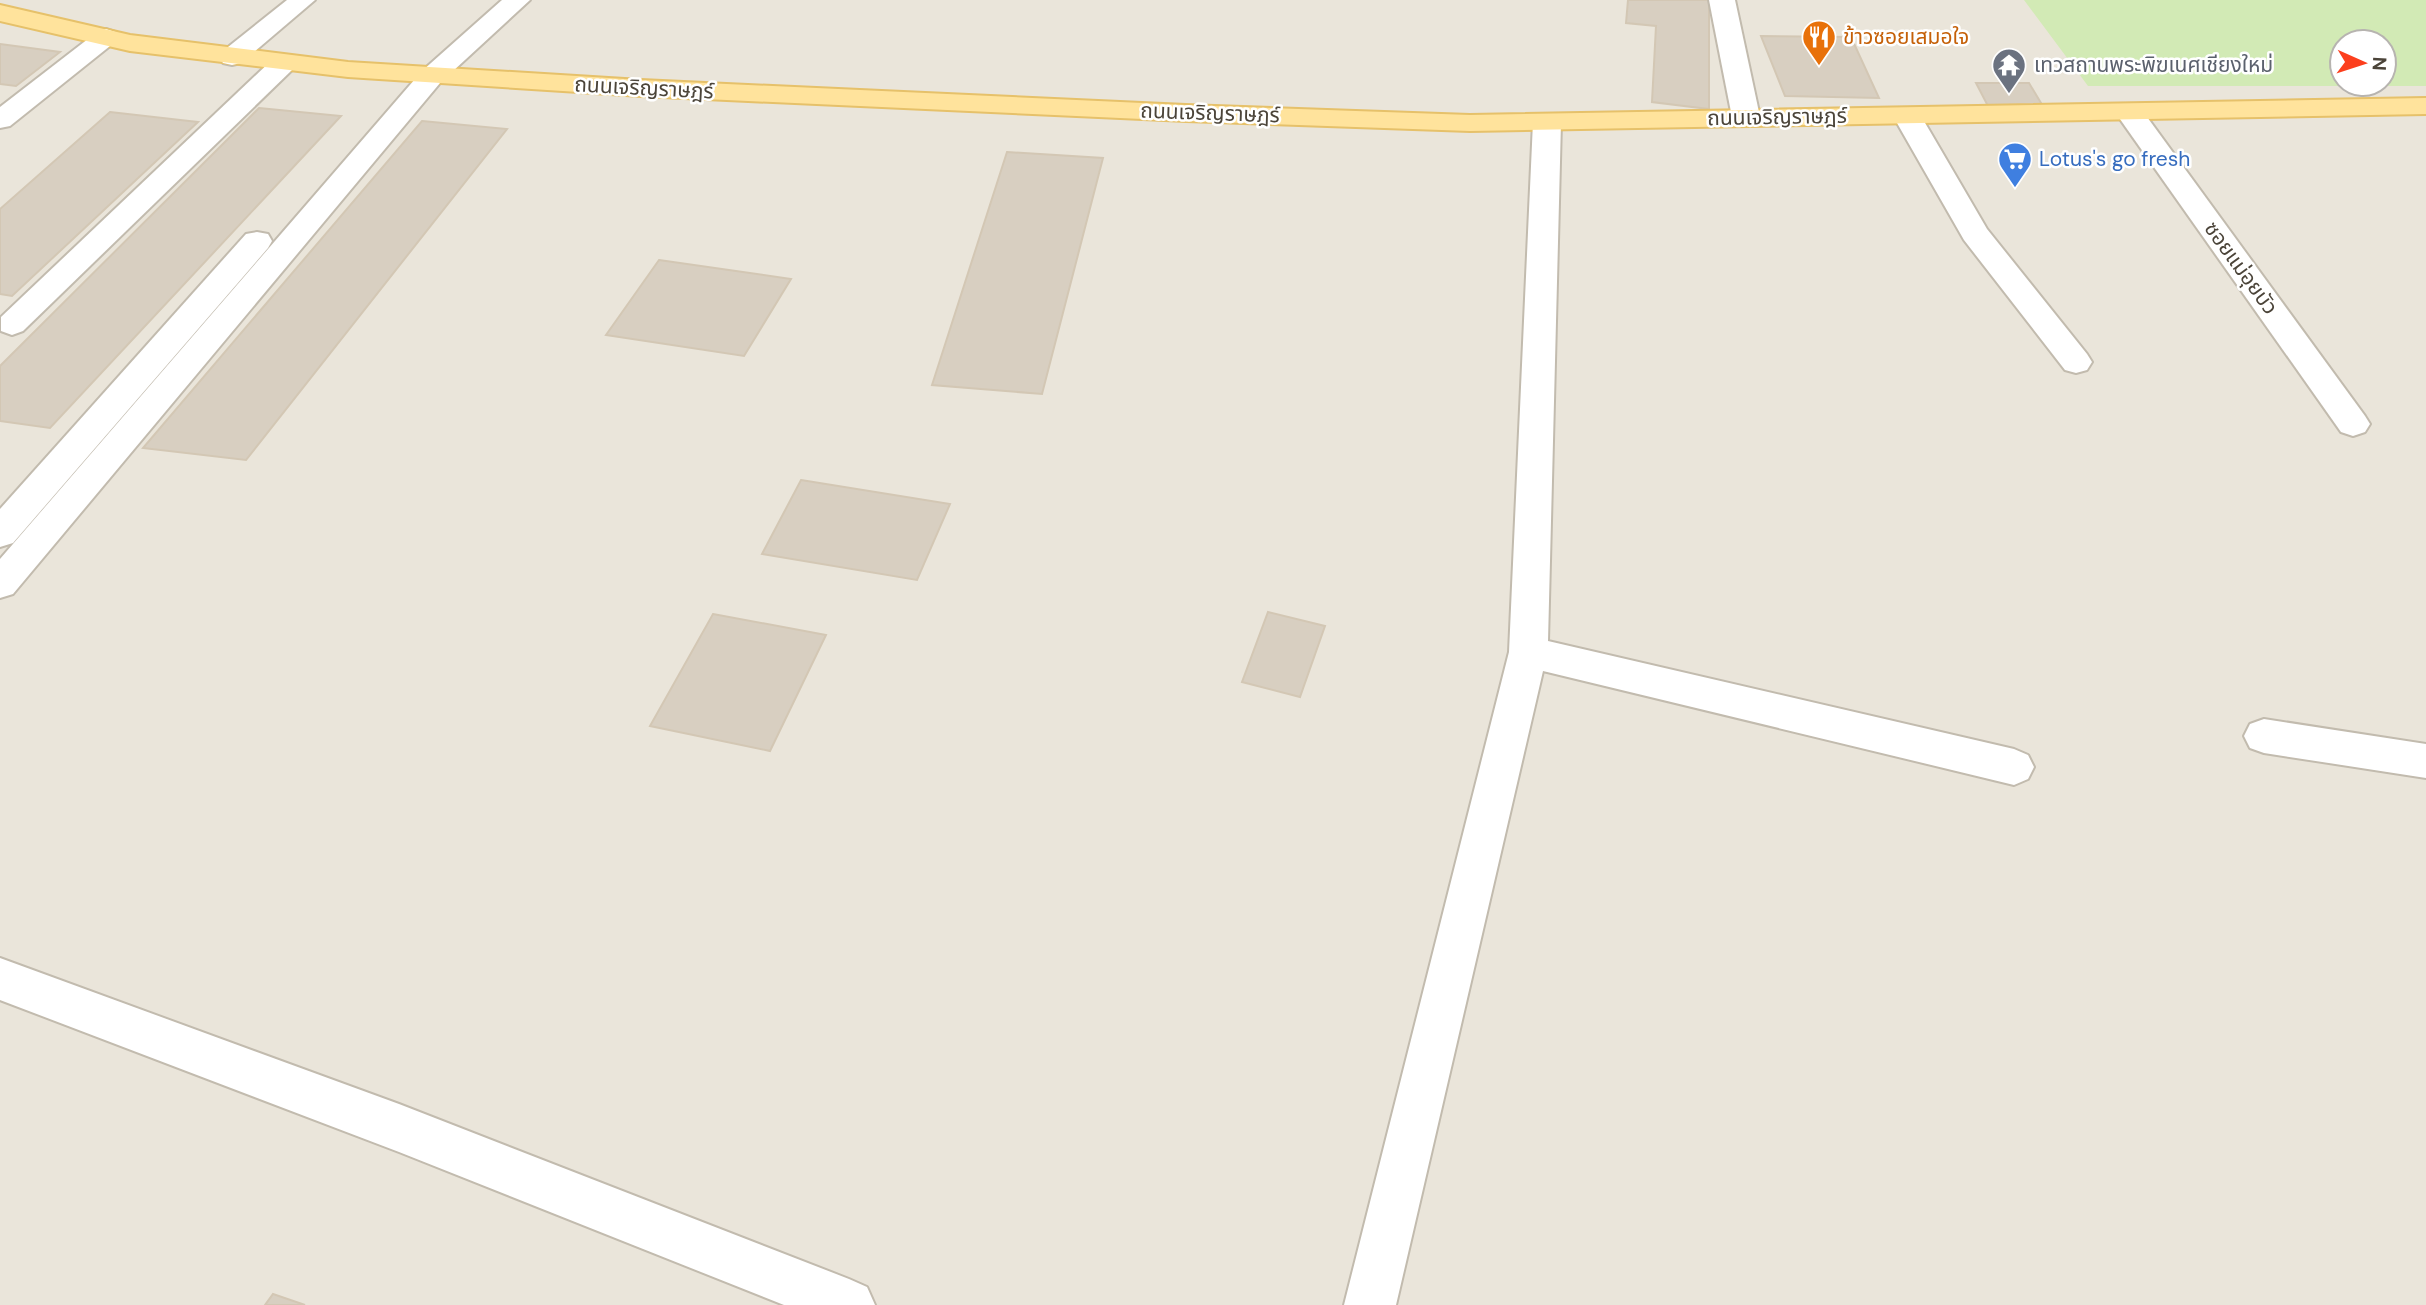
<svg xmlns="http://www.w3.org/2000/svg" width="2426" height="1305" font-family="'DM Sans','Noto Sans Thai',sans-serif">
<rect width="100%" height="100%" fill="#f6f3ec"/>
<path fill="#eae5da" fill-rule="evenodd" d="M0 0H2426V1305H0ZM2342 42H2384V84H2342Z"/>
<path fill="#d2eab5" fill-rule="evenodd" d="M2024 0H2426V86H2088ZM2342 42H2384V84H2342Z"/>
<g fill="#d8cfc1" stroke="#d3c7b4" stroke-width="2">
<path d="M1628 0H1709V109L1652 102 1656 26 1626 23Z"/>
<path d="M1761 36 1851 37 1879 98 1785 96Z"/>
<path d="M0 44 60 52 16 86 0 84Z"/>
<path d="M1976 83H2029L2044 108H1989Z"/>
<path d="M259 108 341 116 50 428 0 421V366Z"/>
<path d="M110 112 198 122 12 296 0 294V209Z"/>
<path d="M422 121 507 129 246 460 143 448Z"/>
<path d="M1007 152 1103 158 1042 394 932 385Z"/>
<path d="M659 260 791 279 744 356 606 335Z"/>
<path d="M801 480 950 504 917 580 762 554Z"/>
<path d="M1268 612 1325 626 1300 697 1242 682Z"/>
<path d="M713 614 826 635 770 751 650 726Z"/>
<path d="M273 1294 305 1305H265Z"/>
</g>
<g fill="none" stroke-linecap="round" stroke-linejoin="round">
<g stroke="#c2bbae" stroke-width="4">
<g id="minor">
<path d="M287 0H315L241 63 232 65 223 63 219 57 223 51Z"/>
<path d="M502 0H530L440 83 13 594 0 598V559L422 71Z"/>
<path d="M1709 0H1735L1760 117 1756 123 1746 125 1736 123 1732 117Z"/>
<path d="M106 29 115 32 119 37 115 42 10 126 0 128V107L97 32Z"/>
<path d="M283 56 292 58 296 64 292 70 23 331 12 335 1 331V317L274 58Z"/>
<path d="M2129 104 2139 106 2365 416 2370 424 2365 432 2353 436 2341 432 2115 112 2119 106Z"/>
<path d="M1907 108 1917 110 1921 116 1987 229 2087 354 2092 362 2087 370 2076 373 2065 370 1964 240 1893 116 1897 110Z"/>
<path d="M1547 114 1557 116 1561 122 1548 641 2014 749 2028 755 2034 767 2028 779 2014 785 1543 671 1396 1305H1344L1509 652 1533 122 1537 116Z"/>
<path d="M257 232 268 234 272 241 268 248 13 543 0 547V509L246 234Z"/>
<path d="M2264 719 2426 744V778L2264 753 2250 748 2244 736 2250 724Z"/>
<path d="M0 958 399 1104 849 1279 867 1287 875 1305H784L399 1152 0 1000Z"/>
</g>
</g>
<g stroke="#e6c16a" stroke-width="4">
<path id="major" d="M0 5 130 35 348 62 641 80 1186 105 1470 115 2426 98V114L1470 131 1186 121 641 96 348 77 130 51 0 21Z"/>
</g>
<use href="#minor" fill="#fff" fill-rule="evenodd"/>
<use href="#major" fill="#ffe39c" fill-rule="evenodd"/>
</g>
<defs>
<g id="restaurant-pin" transform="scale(1.75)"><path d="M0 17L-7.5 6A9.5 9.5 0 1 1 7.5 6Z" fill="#e8710a" stroke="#fff"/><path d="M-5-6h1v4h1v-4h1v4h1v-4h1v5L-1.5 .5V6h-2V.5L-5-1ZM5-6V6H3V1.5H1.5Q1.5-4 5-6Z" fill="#fff"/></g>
<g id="temple-pin" transform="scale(1.75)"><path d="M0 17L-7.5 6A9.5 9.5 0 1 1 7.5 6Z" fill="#6b7280" stroke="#fff"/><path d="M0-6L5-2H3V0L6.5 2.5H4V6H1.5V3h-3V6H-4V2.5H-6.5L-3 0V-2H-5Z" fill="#fff"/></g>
<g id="supermarket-pin" transform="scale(1.75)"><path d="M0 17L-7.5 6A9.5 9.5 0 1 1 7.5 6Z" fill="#3f7fe0" stroke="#fff"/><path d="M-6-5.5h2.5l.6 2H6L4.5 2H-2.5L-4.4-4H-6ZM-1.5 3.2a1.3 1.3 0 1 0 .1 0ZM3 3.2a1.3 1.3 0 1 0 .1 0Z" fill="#fff"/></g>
</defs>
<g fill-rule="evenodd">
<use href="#restaurant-pin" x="1819" y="37"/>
<use href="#temple-pin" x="2009" y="65"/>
<use href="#supermarket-pin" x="2015" y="159"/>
</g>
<g text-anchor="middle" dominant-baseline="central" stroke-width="5" stroke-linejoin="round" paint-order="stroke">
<g font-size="21" fill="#c56008" stroke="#fff" text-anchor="start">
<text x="1843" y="37">ข้าวซอยเสมอใจ</text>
</g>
<g font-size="21" fill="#5b616d" stroke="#fff" text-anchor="start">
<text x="2034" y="65">เทวสถานพระพิฆเนศเชียงใหม่</text>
</g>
<g font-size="21" fill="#4b4439" stroke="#fff">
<text transform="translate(644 88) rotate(3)">ถนนเจริญราษฎร์</text>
<text transform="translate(1210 113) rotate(2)">ถนนเจริญราษฎร์</text>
<text transform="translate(1777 117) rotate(-1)">ถนนเจริญราษฎร์</text>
<text transform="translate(2241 268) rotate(54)">ซอยแม่อุยบัว</text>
</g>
<g font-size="21" fill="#366cbe" stroke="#fff" text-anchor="start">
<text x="2039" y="159">Lotus's go fresh</text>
</g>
</g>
<g transform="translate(2363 63) rotate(93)"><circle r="33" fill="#ffffff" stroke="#b7b4b0" stroke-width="2"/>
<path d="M0-5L12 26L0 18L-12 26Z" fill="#fc3f1d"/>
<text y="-10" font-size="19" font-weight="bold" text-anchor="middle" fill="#4b4439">N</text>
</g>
</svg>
